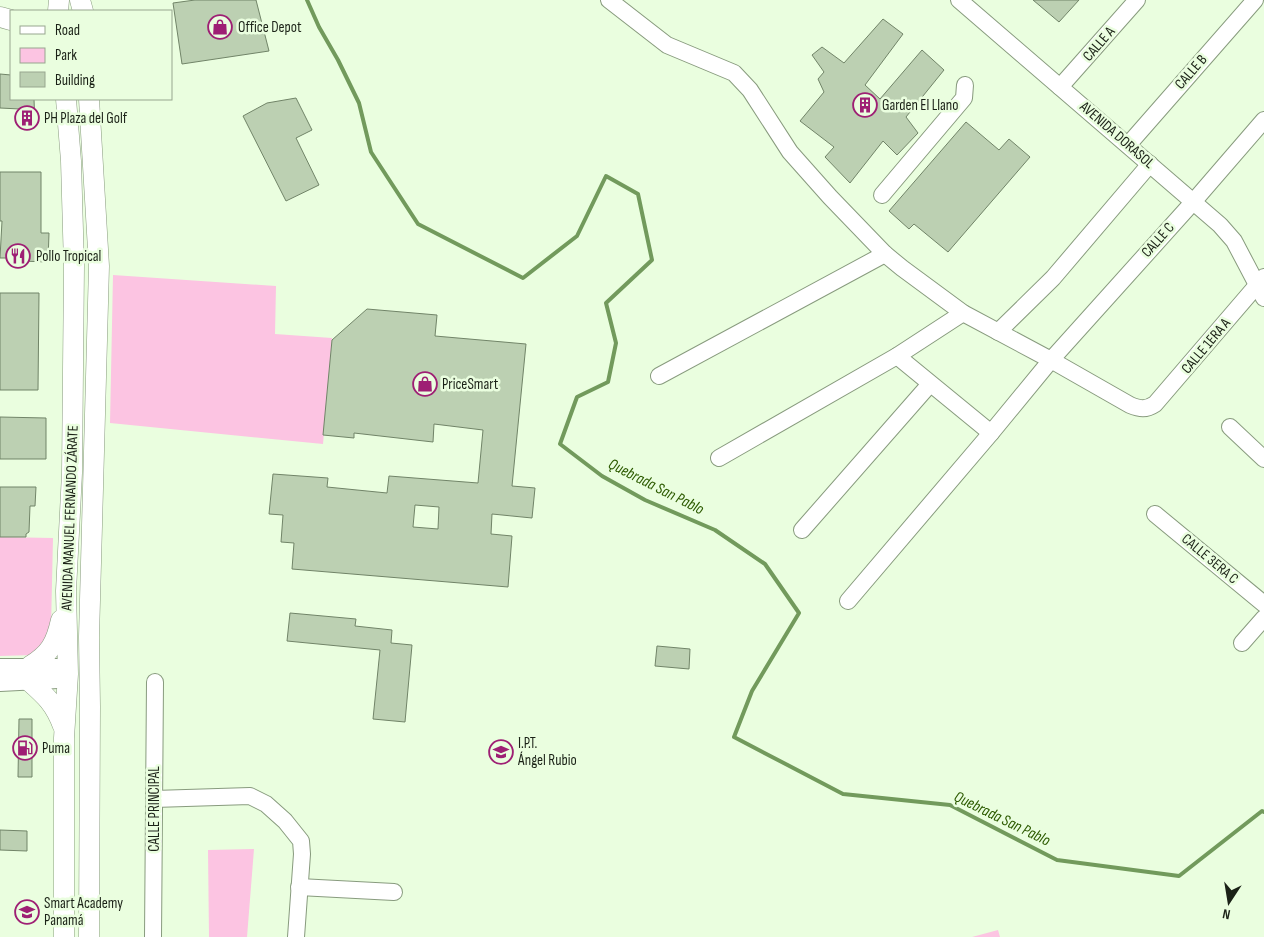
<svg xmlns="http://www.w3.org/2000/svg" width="1264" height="937" font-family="'Sofia Sans Condensed',sans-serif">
<rect width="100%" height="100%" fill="#eafedf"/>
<g fill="#fcc4e2">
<path d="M113 275 276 286 275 334 332 338 323 444 110 423Z"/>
<path d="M0 537 53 538 51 628 44 641 34 655 0 656Z"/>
<path d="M254 849 247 937H209L208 850Z"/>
<path d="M998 930 1000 937H972Z"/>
</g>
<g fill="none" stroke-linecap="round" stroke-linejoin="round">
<path stroke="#729a5c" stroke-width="4" d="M307 0 319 27 338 60 359 103 371 152 418 224 523 278 577 236 606 176 638 194 652 260 606 303 616 343 608 382 577 397 560 444 602 476 645 500 715 530 765 564 799 613 752 691 734 737 843 794 950 805 1057 860 1179 876 1262 811 1264 812"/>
</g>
<g fill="#bcd0b2" stroke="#718468" fill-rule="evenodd">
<path d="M195 0H256L269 51 182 64 173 3Z"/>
<path d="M1033 0H1079L1059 22Z"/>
<path d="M883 19 903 34 865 85 880 99 922 50 944 70 906 117 918 133 897 155 883 141 850 183 825 157 834 147 800 121 824 92 818 79 824 72 812 55 822 47 844 63Z"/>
<path d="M0 74 11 75V99H34L35 127H19L20 109 0 108Z"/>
<path d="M296 98 312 130 296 138 319 185 286 201 243 116 267 103Z"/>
<path d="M966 122 999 150 1009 139 1030 157 948 252 914 224 909 229 889 211Z"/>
<path d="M0 172H41V233H49L48 262 21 261 20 258H0L2 221H0Z"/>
<path d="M0 293H39L38 390H0Z"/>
<path d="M367 309 437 315 435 336 526 344 512 486 535 488 532 518 492 514 491 534 512 536 508 587 292 569 294 543 281 542 283 515 269 514 273 474 328 478 327 487 387 493 389 476 478 483 483 430 434 424 433 442 354 433V438L323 435 332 340ZM415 505 439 507 438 529 413 527Z"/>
<path d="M0 417 46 418V459H0Z"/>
<path d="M0 487H36L35 506H30L29 532 26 534V537H0Z"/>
<path d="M290 613 356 619 355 626 392 630 391 643 412 645 405 722 373 719 380 650 287 641Z"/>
<path d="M657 646 690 649 689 669 655 666Z"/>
<path d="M19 719H32V777H18Z"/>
<path d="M0 830 27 831V851L0 850Z"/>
</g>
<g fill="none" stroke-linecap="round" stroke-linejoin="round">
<g stroke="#889b7e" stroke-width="18">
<g id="minor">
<path d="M609 0 667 45 734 73 750 90 790 152 830 197 885 254 902 268 963 313 1051 360 1130 405C1140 409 1146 410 1155 404L1264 277"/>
<path d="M959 0 1220 225 1234 241 1264 298"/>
<path d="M1060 87 1137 0"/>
<path d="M1128 145 1255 0"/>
<path d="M882 195 964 98 965 85"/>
<path d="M998 332 1053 278 1150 164"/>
<path d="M897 356 991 433"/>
<path d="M659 376 885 254"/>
<path d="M1230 427 1264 459"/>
<path d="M719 458 897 356 963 313"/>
<path d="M1155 514 1264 604"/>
<path d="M802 530 930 384"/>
<path d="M848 601 991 433 1051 360 1194 201 1264 120"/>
<path d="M1242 643 1264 618"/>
<path d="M0 667H57L68 674 58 680 0 683"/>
<path d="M154 799 250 796 266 804 285 821 301 841 302 854 296 937"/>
<path d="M299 887 394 892"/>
<path d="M153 937 155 682"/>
</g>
</g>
<g stroke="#889b7e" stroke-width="21">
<g id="major">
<path d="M80 0 83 11"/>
<path d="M58 11 59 0"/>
<path d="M0 17 11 20"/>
<path d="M89 99 99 266 89 637 90 707 89 937"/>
<path d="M30 666C50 654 56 643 61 620"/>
<path d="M29 681C46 696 55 704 63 726"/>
<path d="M64 937V738L68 674 66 591 72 473 74 266 71 161 66 99"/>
</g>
</g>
<use href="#minor" stroke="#fff" stroke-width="16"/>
<use href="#major" stroke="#fff" stroke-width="20"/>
</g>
<defs>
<g id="shop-ring" transform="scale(1.25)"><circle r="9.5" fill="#eafedf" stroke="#9e1f74" stroke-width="1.5"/><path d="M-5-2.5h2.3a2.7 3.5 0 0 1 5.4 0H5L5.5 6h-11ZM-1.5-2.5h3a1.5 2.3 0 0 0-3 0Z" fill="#9e1f74"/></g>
<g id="building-ring" transform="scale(1.25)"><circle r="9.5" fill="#eafedf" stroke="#9e1f74" stroke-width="1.5"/><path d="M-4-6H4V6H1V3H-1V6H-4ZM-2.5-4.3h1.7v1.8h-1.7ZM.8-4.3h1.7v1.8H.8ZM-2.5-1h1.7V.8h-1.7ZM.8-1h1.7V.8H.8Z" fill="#9e1f74"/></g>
<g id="restaurant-ring" transform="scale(1.25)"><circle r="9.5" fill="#eafedf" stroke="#9e1f74" stroke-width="1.5"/><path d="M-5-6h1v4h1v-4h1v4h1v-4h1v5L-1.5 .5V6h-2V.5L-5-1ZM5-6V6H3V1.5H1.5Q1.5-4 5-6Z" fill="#9e1f74"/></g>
<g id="fuel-ring" transform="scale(1.25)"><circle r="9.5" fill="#eafedf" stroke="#9e1f74" stroke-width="1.5"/><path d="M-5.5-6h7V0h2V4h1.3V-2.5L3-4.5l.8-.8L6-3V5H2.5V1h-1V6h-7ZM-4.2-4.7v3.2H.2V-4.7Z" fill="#9e1f74"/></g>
<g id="school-ring" transform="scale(1.25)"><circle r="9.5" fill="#eafedf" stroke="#9e1f74" stroke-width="1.5"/><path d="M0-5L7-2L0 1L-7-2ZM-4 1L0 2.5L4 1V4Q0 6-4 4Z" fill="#9e1f74"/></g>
</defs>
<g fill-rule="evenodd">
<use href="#shop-ring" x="220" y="27"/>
<use href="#building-ring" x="865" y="105"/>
<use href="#building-ring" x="27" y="118"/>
<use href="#restaurant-ring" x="18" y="256"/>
<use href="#shop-ring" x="425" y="384"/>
<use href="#fuel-ring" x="25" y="748"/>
<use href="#school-ring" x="501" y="752"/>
<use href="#school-ring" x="27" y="912"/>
</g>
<g text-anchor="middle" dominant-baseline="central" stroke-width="5" stroke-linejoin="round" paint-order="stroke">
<g font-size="15" fill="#1b2217" stroke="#eafedf" text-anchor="start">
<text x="238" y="27">Office Depot</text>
<text x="882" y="105">Garden El Llano</text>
<text x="44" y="118">PH Plaza del Golf</text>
<text x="36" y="256">Pollo Tropical</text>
<text x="442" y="384">PriceSmart</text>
<text x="518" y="743">I.P.T.<tspan x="518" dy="17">Ángel Rubio</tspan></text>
<text x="42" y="748">Puma</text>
<text x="44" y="903">Smart Academy<tspan x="44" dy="17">Panamá</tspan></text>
</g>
<g font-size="15" fill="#1b2217" stroke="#eafedf">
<text transform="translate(1099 44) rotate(-49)">CALLE A</text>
<text transform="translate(1191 72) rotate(-49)">CALLE B</text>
<text transform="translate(1117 135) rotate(41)">AVENIDA DORASOL</text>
<text transform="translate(1158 240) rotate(-48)">CALLE C</text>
<text transform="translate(1206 346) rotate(-50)">CALLE 1ERA A</text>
<text transform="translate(70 518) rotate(-88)">AVENIDA MANUEL FERNANDO ZÁRATE</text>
<text transform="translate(1210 559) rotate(40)">CALLE 3ERA C</text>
<text transform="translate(154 809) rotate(-90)">CALLE PRINCIPAL</text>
</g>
<g font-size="16" font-style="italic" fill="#2d5b00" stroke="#eafedf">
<text transform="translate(656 487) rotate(27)">Quebrada San Pablo</text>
<text transform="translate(1002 819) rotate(26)">Quebrada San Pablo</text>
</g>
</g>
<rect x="10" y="10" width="162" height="90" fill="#eafedf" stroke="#97a68f"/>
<rect x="20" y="26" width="25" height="8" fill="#ffffff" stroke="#97a68f"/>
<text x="55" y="35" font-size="15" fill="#1b2217">Road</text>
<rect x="20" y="48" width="25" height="15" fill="#fcc4e2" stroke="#97a68f"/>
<text x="55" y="60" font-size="15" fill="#1b2217">Park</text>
<rect x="20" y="72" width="25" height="15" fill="#bcd0b2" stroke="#97a68f"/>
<text x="55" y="85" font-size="15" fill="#1b2217">Building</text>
<g transform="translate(1229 902) rotate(192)" stroke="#eafedf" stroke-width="4" paint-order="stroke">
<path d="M0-4L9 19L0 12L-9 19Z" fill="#1b2217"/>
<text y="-8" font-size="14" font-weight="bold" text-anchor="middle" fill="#1b2217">N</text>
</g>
</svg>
